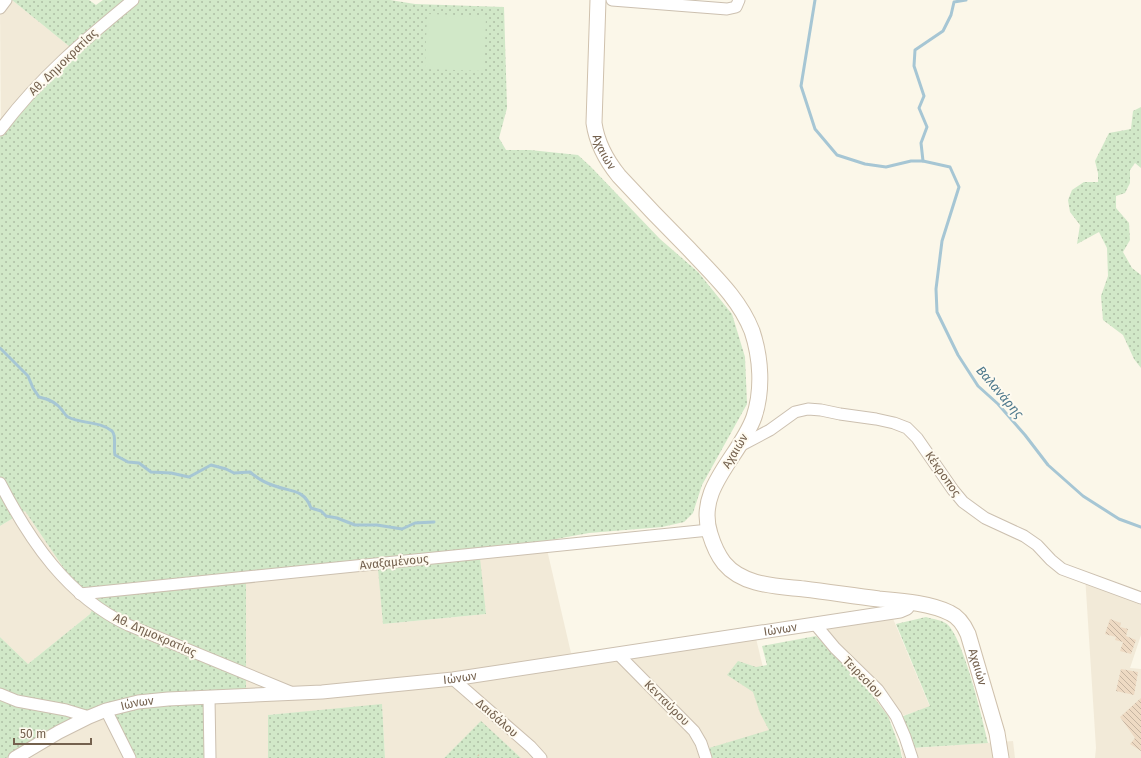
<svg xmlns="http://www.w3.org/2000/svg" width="1141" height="758" font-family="'Fira Sans',sans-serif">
<defs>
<pattern id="grass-dots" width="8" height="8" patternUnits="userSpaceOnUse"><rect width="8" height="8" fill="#d1e8c8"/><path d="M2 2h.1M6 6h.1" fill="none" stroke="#aebfa5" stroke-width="1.8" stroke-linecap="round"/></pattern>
<pattern id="building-back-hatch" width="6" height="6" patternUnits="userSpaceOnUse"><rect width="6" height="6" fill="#eedac3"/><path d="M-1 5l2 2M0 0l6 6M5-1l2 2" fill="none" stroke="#c5b4a1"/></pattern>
</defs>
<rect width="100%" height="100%" fill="#fbf7e9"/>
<g fill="#f2ead8">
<path d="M3 0H12L75 51 1 138 0 4Z"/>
<path d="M25 511 71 579 104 586 90 614 28 664 0 637V526Z"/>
<path d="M545 541 571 653 638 645 753 626 778 730 803 758H521L481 722 444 758H385L382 705 268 715V758H205L206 695 246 572 378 558 383 624 486 614 478 549Z"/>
<path d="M1085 575 1141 593V635L1130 668 1141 669V758H1095L1096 748Z"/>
<path d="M889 609 930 707 886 721 826 658 816 619Z"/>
<path d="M107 706 132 758H6L56 727Z"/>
<path d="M1013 741 1015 758H903L901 749Z"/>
</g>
<g fill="url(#grass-dots)">
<path d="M12 0H89L96 5 103 0H390L415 4 504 7 507 108 499 138 506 150H530L578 155 591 167 660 239 698 272 732 314 745 357 747 404 702 485 693 513 684 522 662 527 589 533 545 541 479 549 486 614 383 624 377 558 246 572V691L206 695 205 758H132L107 706 56 727 6 758H0V637L28 664 90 614 104 586 86 589 71 579 25 511 0 526V137L75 51Z"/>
<path d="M1141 107V168L1135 163 1130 170V183L1125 193 1116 196V208L1129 223 1130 240 1123 252 1132 268 1141 275V368L1134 359 1123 335 1103 320 1101 296 1108 276 1107 248 1099 232 1077 244 1080 225 1070 212 1068 200 1072 190 1084 182H1098V173L1095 161 1109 133 1131 129 1133 111Z"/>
<path d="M926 617C932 619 942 620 947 624 963 637 983 720 988 743L912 748 898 718 930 706 896 624Z"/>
<path d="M816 636 866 687 888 716 900 748 902 758H710L709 748 769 730 760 713 753 692 727 675 738 661 756 667 767 665 762 646Z"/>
<path d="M382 704 385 758H268V715Z"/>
<path d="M481 721 521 758H444Z"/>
</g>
<path fill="#d1e8c8" d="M427 14 486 16 484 71 425 69Z"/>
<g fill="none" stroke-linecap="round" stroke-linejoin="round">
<g stroke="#a6c6d4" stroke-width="3">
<path d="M815 0 801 86 815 129 837 155 865 164 886 167 911 161H923L950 167 959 187 942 241 936 289 937 312 958 355 978 386 998 404 1025 435 1048 465 1083 496 1119 519 1141 527"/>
<path d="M923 161 921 143 927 127 919 108 924 96 914 66 915 50 943 31 951 15 954 2 966 0"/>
<path d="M0 348 28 376 33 388 39 397C49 399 56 402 62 410 64 413 65 415 68 417 81 424 100 421 112 431 117 436 113 448 115 455L128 462 139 463 151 472 171 473 189 477 211 465 226 469 234 473 250 472C258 479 265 483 275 486 291 492 304 489 311 508L321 511 326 516 337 518 355 525H377L402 529 415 523 434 522"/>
</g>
</g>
<g fill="url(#building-back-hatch)">
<path d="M1110 619 1121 623 1120 627 1128 629 1126 636 1136 640 1131 654 1120 651 1123 642 1115 640 1116 637 1105 634Z"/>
<path d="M1121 669 1138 672 1134 695 1116 691Z"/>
<path d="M1141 698V751L1130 744 1135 738 1120 717Z"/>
</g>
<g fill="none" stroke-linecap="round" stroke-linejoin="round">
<g stroke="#ccc0b0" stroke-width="13">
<g id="minor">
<path d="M612 0 727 9 736 7 739 0"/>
<path d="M0 8 6 0"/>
<path d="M0 130C39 78 83 41 133 0"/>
<path d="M738 447 770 430 795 412 808 409 821 410 840 414 876 419 894 423 907 428 917 438 953 490 963 502 985 518 1024 536 1037 545 1051 560 1062 569 1141 598"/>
<path d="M0 483C30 541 67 596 128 625L293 693"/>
<path d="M80 594 709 530"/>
<path d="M815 624 835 648 878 690 896 716 905 737 912 758"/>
<path d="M618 654 694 731 701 743 706 758"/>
<path d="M453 679 531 747 541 758"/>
<path d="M0 694 17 701 66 710 89 717"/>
<path d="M209 698 210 758"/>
<path d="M106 710 130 758"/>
</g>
</g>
<g stroke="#ccc0b0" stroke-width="15">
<g id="tertiary">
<path id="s1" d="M15 758 59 732 89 717 106 710 138 702 168 699 322 692 453 679 900 611 907 608 910 603"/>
</g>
</g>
<g stroke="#cfc1ad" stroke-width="17">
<g id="secondary">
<path id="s2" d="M598 0 594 123C597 144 606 160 619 176 642 201 665 225 689 249 713 275 739 298 752 331 761 358 763 390 754 417 740 457 695 488 710 534 713 544 717 554 724 563 743 586 777 586 804 589 829 592 854 596 879 599 901 601 930 603 950 613 959 617 964 625 968 634L997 733 1001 758"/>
</g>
</g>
<path stroke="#d4bea6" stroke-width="2" stroke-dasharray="1 3" stroke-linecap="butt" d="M478 755 481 758"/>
<use href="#minor" stroke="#fff" stroke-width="11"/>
<use href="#tertiary" stroke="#fff" stroke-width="13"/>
<use href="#secondary" stroke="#fff" stroke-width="15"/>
</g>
<g text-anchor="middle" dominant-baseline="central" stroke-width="4" stroke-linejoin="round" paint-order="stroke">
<g font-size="12" fill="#74614e" stroke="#fefaef">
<text transform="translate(63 62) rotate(-44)">Αθ. Δημοκρατίας</text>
<text stroke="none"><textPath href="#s2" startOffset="154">Αχαιών</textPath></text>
<text transform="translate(735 451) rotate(-59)">Αχαιών</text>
<text transform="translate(943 474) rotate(55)">Κέκροπος</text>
<text transform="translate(394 562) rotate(-6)">Αναξαμένους</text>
<text stroke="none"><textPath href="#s1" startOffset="783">Ιώνων</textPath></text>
<text transform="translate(155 635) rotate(24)">Αθ. Δημοκρατίας</text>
<text stroke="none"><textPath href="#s2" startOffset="934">Αχαιών</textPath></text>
<text transform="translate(863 677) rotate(46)">Τειρεσίου</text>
<text stroke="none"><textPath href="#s1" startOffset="459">Ιώνων</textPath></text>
<text stroke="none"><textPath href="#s1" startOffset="135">Ιώνων</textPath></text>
<text transform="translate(667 703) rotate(45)">Κενταύρου</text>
<text transform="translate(497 718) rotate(41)">Δαιδάλου</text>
</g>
<g font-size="13" font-style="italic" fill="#4d788c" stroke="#fefaef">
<text transform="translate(1000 392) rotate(49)">Βαλανάρης</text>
</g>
</g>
<path d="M14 738v6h77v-6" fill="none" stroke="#74614e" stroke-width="2"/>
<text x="20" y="738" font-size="12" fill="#74614e" stroke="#fefaef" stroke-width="3" paint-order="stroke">50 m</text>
</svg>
